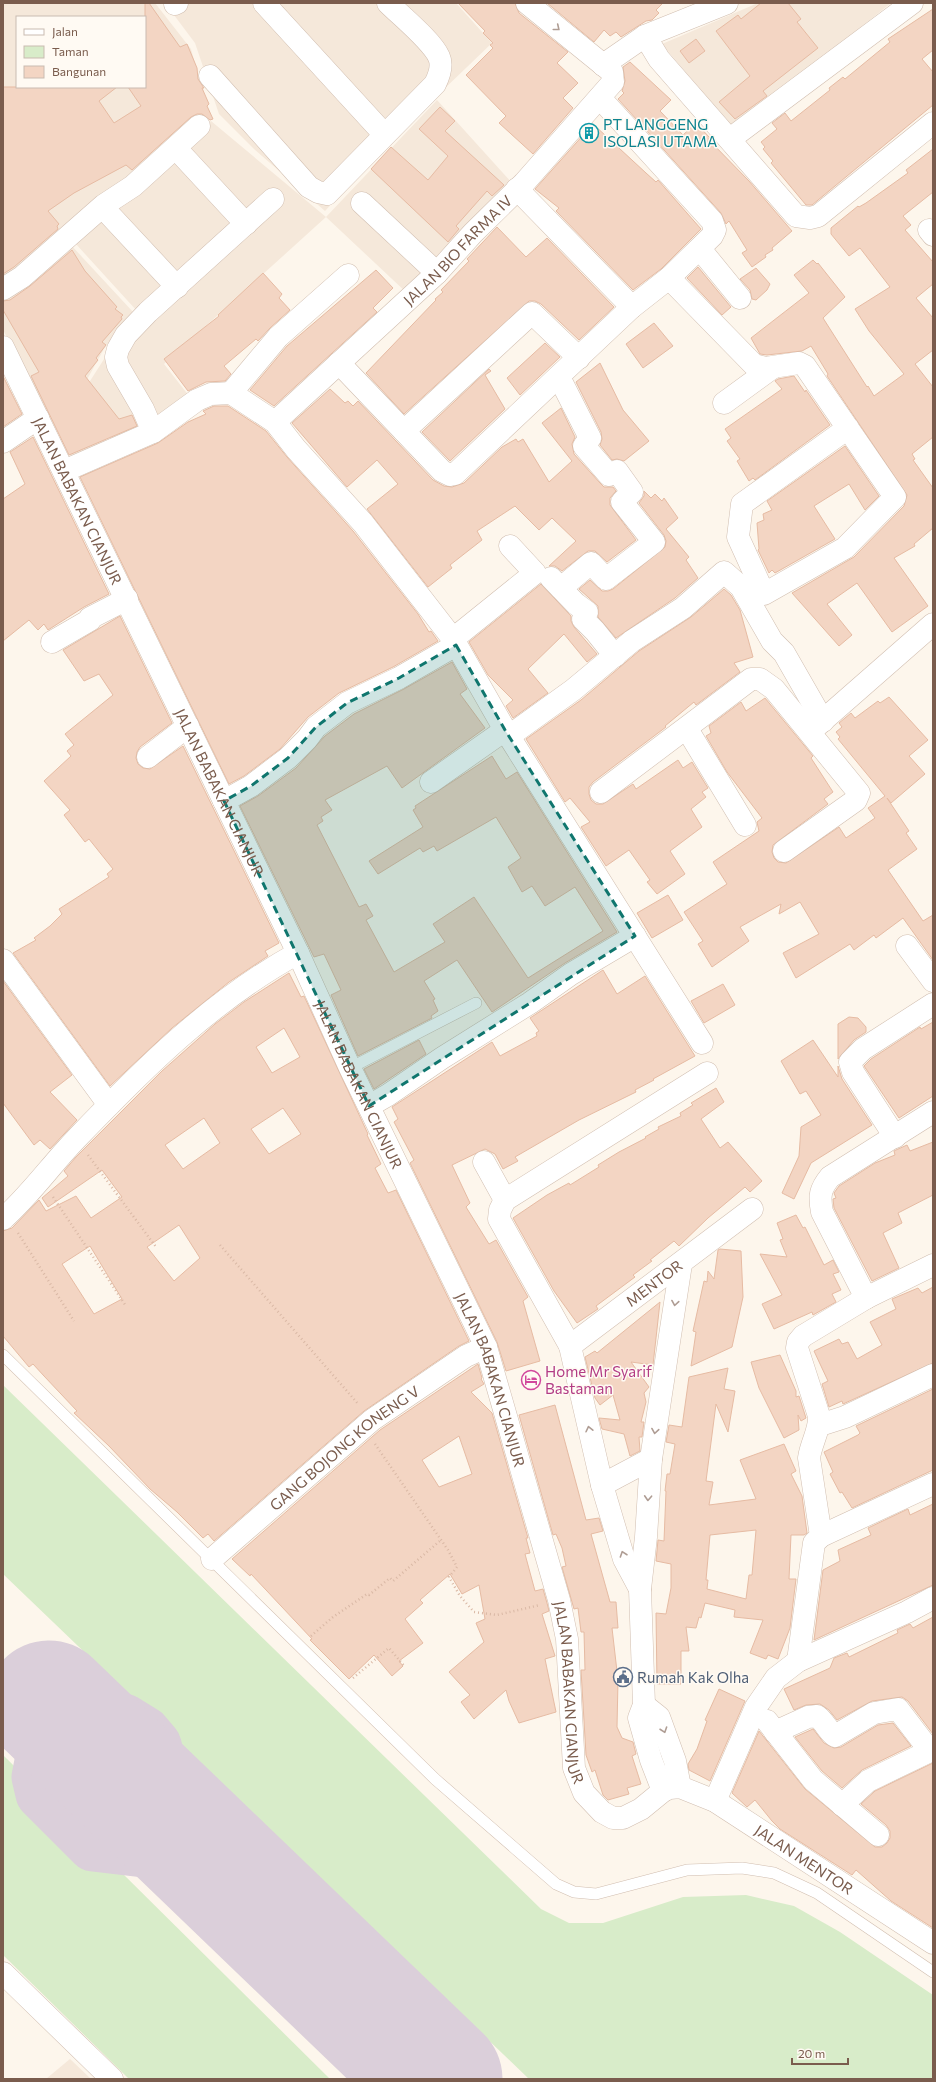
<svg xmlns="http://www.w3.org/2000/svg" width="936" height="2082" font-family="Commissioner,sans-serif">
<rect width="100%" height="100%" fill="#fdf6ec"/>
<g fill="#f5e8da" fill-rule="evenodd">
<path d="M3 3H155L191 49 209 115 70 244 133 312 105 347 79 394 107 444 72 458 3 330ZM17 17H145V87H17Z"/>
<path d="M165 3H456L492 43 391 140 325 211 254 149 219 114 195 43Z"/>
<path d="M758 3H891L733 129 662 44Z"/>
<path d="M437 100 512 183 408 294 326 217 164 364 193 401 113 442 83 392 113 345 137 311 75 243 211 121 326 217Z"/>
<path d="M70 2059 91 2079H46Z"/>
</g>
<g fill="#d8ecc9">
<path d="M3 1385 541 1909 569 1923H603L683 1897 746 1895 794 1906 840 1932 933 1995V2079H529L3 1574Z"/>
<path d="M3 1755 330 2079H129L3 1955Z"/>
</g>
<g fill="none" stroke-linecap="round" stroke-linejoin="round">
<path stroke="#dbcfda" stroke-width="51" d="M191 1840 165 1808 163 1797 161 1765 156 1745 145 1732 124 1719 107 1716 86 1717 69 1722 53 1733 43 1746 37 1777 41 1794 93 1846 212 1860"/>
<path stroke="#dbcfda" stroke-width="127" d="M49 1704 439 2079"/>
</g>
<g fill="#f3d5c3" stroke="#e6bba3" fill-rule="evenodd">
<path d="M145 3H149L180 47 187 44 197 68 198 79 204 88H202L209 104 207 106 213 119 210 120 202 114H197L191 117 132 170 126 165 74 193 48 211 59 224 57 226 58 229 14 267 3 274V87H117L99 101 114 123 141 106 128 87H145Z"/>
<path d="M458 3H515L519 13 568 52 557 63 578 83 563 98 573 108 533 154 499 123 506 116 466 75 493 48 490 45 493 43 483 33 485 31Z"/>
<path d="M547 3H663L656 10 659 13 652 20 646 21 621 37 616 32 610 36 604 30 594 42Z"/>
<path d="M761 3H788L801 19 797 22 818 48 763 91 767 96 735 119 719 102 750 76 716 31 738 15 741 19Z"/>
<path d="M933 9V50L922 59 933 72V105L812 205H806L771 163 773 161 763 149 765 147 761 142 777 129 772 123 785 113 791 121 830 90 829 88 843 77 845 79 890 42 888 39Z"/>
<path d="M696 39 705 51 689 63 680 51Z"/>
<path d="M630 62 671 100 660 111 683 135 696 123 710 138 708 139 749 181 792 231 772 248 773 250 765 255 766 257 752 267 742 253 747 250 729 221 726 224 721 213 618 99 624 93 622 91 625 81 623 67Z"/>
<path d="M440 107 455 121 445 131 504 185 492 196 487 191 456 226 459 229 448 242 371 169 391 147 428 180 448 156 419 129Z"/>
<path d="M593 124 646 173 656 182 658 180 701 229 661 269 633 290 556 211 559 208 535 189Z"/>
<path d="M933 149V192L903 216 911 225 905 230 933 262V284L916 298 933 318V350L915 364 933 387V437L912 454 915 459 913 460 933 488V528L914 544 915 546 894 558 928 606 892 632 857 583 827 604 852 635 839 646 792 593 854 557 904 506 907 495 827 376 828 374 811 346 802 351 767 355 760 354 751 338 809 293 794 275 813 260 817 264 818 263 845 297 823 318 867 387 868 386 874 396 904 374 869 331 855 309 890 287 860 248 849 256 831 234V228L858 206 859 207 866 203 908 173 906 170Z"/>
<path d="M497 227 526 257 547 238 614 307 579 340 541 304 535 301H529L404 414 366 373 436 300 435 299 443 292 441 290 469 261 467 259Z"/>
<path d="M72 250 85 271 117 307 115 309 123 315 121 317 122 319 102 342 106 345 96 358 98 360 85 376 119 419 132 415 137 426 69 455 31 376 39 372 3 310V301L10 300 30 286Z"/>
<path d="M698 267 731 307 722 315 687 278Z"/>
<path d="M756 268 770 284 767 290 756 300 752 299 750 290 740 279Z"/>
<path d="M376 270 393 288 373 308 377 312 274 406 250 390 287 346Z"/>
<path d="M263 273 282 294 279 298 290 310 270 328 258 341 256 339 224 366 231 374 225 381 206 382 188 391 164 359 219 316 218 315Z"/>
<path d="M654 323 673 346 643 368 626 344Z"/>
<path d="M545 343 560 357 520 395 507 378Z"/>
<path d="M600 363 623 410 649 441 624 461 617 459 612 460 600 445 602 439 601 432 576 382Z"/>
<path d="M489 369 491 371 485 375 505 409 450 461 422 432Z"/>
<path d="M3 376 22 414 3 427Z"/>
<path d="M794 376 805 392 806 390 830 425 755 480 753 478 749 481 737 461 740 459 727 441 731 438 725 429 782 389 775 381 778 379Z"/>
<path d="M330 389 345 403 348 401 353 406 358 401 433 480 444 486 452 487 464 483 502 447 516 439 518 442 523 439 549 482 572 461 542 423 561 408 575 437 572 444 574 454 600 483 604 487H613L616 491 610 498V505L636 540 607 562 595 551H588L562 571 555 566H549L576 541 552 518 539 530 515 506 477 531 482 540 450 565 452 568 428 587 367 509 398 484 377 460 347 487 292 423Z"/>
<path d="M214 406H228L266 431 287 457 353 531 418 614 429 632 431 631 438 641 393 667 339 693 308 717 280 749 244 776 229 784 80 477 158 443 188 422 206 414 203 411Z"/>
<path d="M33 437 109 594 84 607 48 630 44 624 38 630 29 620 3 641V499L25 484 10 452Z"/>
<path d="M845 446 879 496 865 510 849 484 814 506 835 539 775 573 772 570 769 573 758 550 759 549 757 523 764 520 763 514 772 510 767 501Z"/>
<path d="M644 491 651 498 655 494 662 501 664 498 678 518 666 529 689 557 686 560 698 578 675 598 616 638 598 617V606L579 589 590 580 602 591H608L613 589 665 547 666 541 664 535 639 503 644 496Z"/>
<path d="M541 584 571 616V621L574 627 597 654 587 662 564 634 528 669 548 693 513 718 506 706 513 700 488 675 469 642Z"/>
<path d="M724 589 731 595 740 610 753 657 734 663 740 672 696 705 694 702 665 726 666 727 593 782 589 787V794L591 800 596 804H603L633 784 636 789 678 760 683 768 692 762 708 788 702 792 706 797 691 809 702 827 670 851 685 874 657 894 647 882 650 880 629 850 606 866 581 827 590 822 570 798 565 802 526 739 581 700 639 651 691 617Z"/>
<path d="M120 616 172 723 140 747 137 752 136 758 138 764 143 768 150 769 183 746 279 943 265 951 268 956 229 982 172 1028 110 1086 13 953 36 940 34 938 50 926 62 914 59 909 109 877 107 874 113 869 89 839 85 842 64 815 70 810 44 781 71 756 67 751 74 745 65 734 113 695 99 674 84 681 63 650Z"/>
<path d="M452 662 467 689 460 694 485 728 402 788 387 766 325 800 332 810 321 817 323 821 317 825 359 907 366 904 373 916 366 920 394 972 445 942 433 924 474 897 528 978 603 931 575 887 545 906 532 886 522 892 508 867 521 858 496 817 437 851 434 846 423 852 420 848 378 874 369 861 423 827 413 810 416 808 415 806 492 756 506 779 517 772 617 932 565 963 492 1012 457 960 424 981 435 999 433 1000 438 1011 431 1016 432 1018 358 1056 331 995 341 990 324 954 314 957 240 806 258 796 296 768 325 736 354 714 404 689Z"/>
<path d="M889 697 928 740 909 756 925 774 891 803 887 798 909 831 906 833 917 849 888 870 923 921 933 915V960L903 918 876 938 874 935 854 950 850 944 796 978 783 953 819 934 800 902 779 914 781 904 740 927 749 941 712 967 698 944 703 941 684 912 727 884 713 862 759 831 757 822 762 818 727 772 706 736 711 733 709 726 741 702 746 711 765 698 813 756 811 758 833 792 824 799 828 804 773 845 772 852 774 858 778 862 786 863 839 827 846 838 875 818 868 808 885 796 838 739 840 737 836 732 842 727 839 723 851 713 855 718 878 701 880 703Z"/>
<path d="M668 895 683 920 652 938 637 913Z"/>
<path d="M603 970 617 994 645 976 695 1056 653 1079 654 1080 635 1090 636 1092 579 1120 515 1157 518 1161 503 1169 495 1154 485 1149 452 1165 470 1203 466 1207 489 1244 496 1240 528 1297 523 1301 540 1361 506 1371 497 1342 410 1163 414 1160 394 1122 398 1119 392 1107 492 1042 500 1056 537 1036 536 1033 539 1031 530 1018Z"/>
<path d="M289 973 301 997 304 996 368 1134 367 1135 381 1164 375 1168 388 1193 396 1190 469 1341 459 1346 364 1411 214 1541 208 1534 203 1538 177 1512 150 1489 109 1446 74 1413 77 1411 44 1376 33 1364 29 1367 3 1336V1231L12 1228 39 1200 46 1211 76 1196 91 1218 122 1197 102 1170 48 1207 42 1198 68 1176 64 1171 76 1157 162 1071 215 1024 244 1002ZM284 1028 300 1057 272 1073 256 1047ZM283 1108 301 1134 269 1154 251 1129ZM204 1118 220 1143 183 1169 165 1145ZM179 1225 200 1258 174 1281 147 1247ZM90 1246 122 1299 94 1314 62 1264Z"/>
<path d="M3 981 72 1075 50 1092 77 1120 50 1149 40 1140 34 1145 3 1103Z"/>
<path d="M723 984 735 1005 704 1023 691 1001Z"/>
<path d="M849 1017 858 1018 866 1027V1032L854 1040 838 1059V1024Z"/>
<path d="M933 1022V1096L899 1118 864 1066 871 1059 920 1027 921 1029Z"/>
<path d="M419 1040 426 1054 374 1089 364 1069Z"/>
<path d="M813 1040 838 1077V1066L842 1079 872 1125 811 1163 794 1199 782 1193 799 1156 801 1127 821 1115 806 1091 800 1094 781 1061Z"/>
<path d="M716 1088 724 1102 701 1119 720 1148 728 1142 762 1181 750 1192 745 1187 708 1218 679 1246 674 1241 650 1260 652 1261 633 1275 635 1277 596 1306 598 1309 577 1323 554 1291 513 1218 547 1195 569 1183 570 1185 599 1167 598 1165 619 1152 646 1138 645 1137 659 1129 658 1127 681 1116 680 1113 693 1105 691 1103Z"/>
<path d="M933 1142V1195L898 1213 902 1223 883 1233 899 1268 872 1281 834 1208 833 1199 836 1198 834 1193 839 1186 875 1163 895 1155 894 1151 896 1150 907 1145 910 1151Z"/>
<path d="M796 1215 803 1228 805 1227 824 1265 833 1260 839 1272 833 1274 841 1290 832 1294 836 1302 813 1315 812 1312 774 1329 762 1304 782 1295 760 1254 787 1257 780 1240 783 1239 777 1223Z"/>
<path d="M720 1249 741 1251 743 1297 732 1347 691 1366 696 1332 693 1331 704 1281 707 1282 708 1271 714 1279 718 1250Z"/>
<path d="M933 1287V1363L843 1404 842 1401 829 1407 822 1384 828 1381 814 1351 839 1339 842 1344 848 1342 857 1359 882 1345 870 1322 896 1309 892 1299 918 1288 922 1293Z"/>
<path d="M660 1302 653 1365 631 1362 649 1387 644 1393 646 1402 641 1422H644L642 1437H639L640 1451 630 1456 624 1434 602 1429 599 1418 620 1420 613 1395 600 1405 595 1398 585 1357 595 1351 597 1353Z"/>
<path d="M780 1355 796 1391V1397L799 1396 806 1418 801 1421 798 1415 799 1430 784 1438 759 1388 751 1362Z"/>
<path d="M478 1364 482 1378 481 1379 484 1384 471 1392 492 1413 528 1538H526L530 1553 525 1554 535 1591 543 1589 547 1603 549 1611 542 1614 555 1656 545 1659 556 1712 519 1723 509 1701 506 1690 474 1719 461 1702 470 1695 449 1672 484 1642 476 1623 485 1619 479 1585 462 1594 450 1574 420 1600 423 1603 405 1619 423 1643 399 1661 403 1666 392 1676 374 1655 349 1679 310 1640 312 1639 251 1574 250 1576 232 1559 380 1430ZM459 1436 472 1474 439 1487 422 1460Z"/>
<path d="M728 1368 724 1389 735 1391 728 1432 716 1404 706 1481 713 1482 709 1505 756 1499 740 1460 784 1444 796 1471 791 1474 802 1496 807 1533 804 1535H791L789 1579H796L790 1628 778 1659 768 1655 766 1659 750 1653 763 1620 734 1617 735 1610 705 1603 701 1618 699 1617 696 1628 686 1627 689 1651H681V1684H657L656 1613 666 1614 671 1588V1564L656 1561 658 1540 664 1541 666 1491H665L667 1474H670L675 1444 666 1442 669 1425 682 1427 689 1377ZM756 1530 752 1575H749L746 1599 707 1589 708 1580H706L710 1535Z"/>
<path d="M933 1389V1470L852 1508 842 1492 840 1493 830 1474 833 1472 824 1452 858 1435 860 1433 856 1426Z"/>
<path d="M555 1405 586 1520 599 1518 603 1531 591 1534 610 1602H616L618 1628H612L618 1680 617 1727 622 1738 633 1742 636 1754 632 1756 641 1784 627 1788 629 1794 608 1800 603 1795 595 1770 592 1772 586 1755 581 1670H585L584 1632H581L578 1608 574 1609 562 1567 566 1566 562 1548 556 1534 553 1535 519 1415Z"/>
<path d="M933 1504V1585L814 1640 823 1570 840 1561 838 1550 871 1535 868 1528 908 1509 910 1515Z"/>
<path d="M933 1617V1734L908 1701 902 1697 872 1701 837 1720 829 1710 820 1704 806 1705 794 1710 784 1689 830 1668 834 1658 847 1653 849 1657 898 1633 897 1630 910 1624 913 1628Z"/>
<path d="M719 1689 745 1701 710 1781 689 1770 688 1764 697 1749 707 1721 705 1720Z"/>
<path d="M893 1723 911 1746 862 1770 842 1788 822 1771 795 1737 813 1729 824 1743 834 1748 841 1747 878 1725Z"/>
<path d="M759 1731 805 1789 875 1847H882L887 1843 890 1838V1831L886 1825 861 1804 875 1791 933 1763V1928L891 1901 856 1870 852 1875 780 1829 772 1821 755 1800 747 1807 732 1793Z"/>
</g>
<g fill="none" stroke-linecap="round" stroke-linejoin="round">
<g stroke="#d1beb0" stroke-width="12">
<g id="service">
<path d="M350 1068 476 1003"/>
<path d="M3 1355 435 1779 556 1884 574 1892 596 1894 687 1870 742 1868 774 1873 817 1893 933 1972"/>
</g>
</g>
<g stroke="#d1beb0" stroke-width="23">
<g id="minor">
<path d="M264 3 384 134"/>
<path d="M175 4 177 3"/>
<path d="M645 36 659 59 796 216 810 218 818 216 933 123"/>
<path d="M603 65 645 36 727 3"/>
<path d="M210 76 309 187 318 192 327 194 435 84C439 76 443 66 439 57 432 41 401 16 388 3"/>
<path d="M730 139 912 3"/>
<path d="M183 156 246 224"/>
<path d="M517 189 632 307"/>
<path d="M362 203 437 273"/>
<path d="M108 213 177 287"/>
<path d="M929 230 933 235"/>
<path d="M700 249 740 298"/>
<path d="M669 278 754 365 766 368 799 363 805 366 895 497 845 548 764 594 738 537 742 504 848 428"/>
<path d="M3 289 22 277 104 205 133 186 199 126"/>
<path id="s1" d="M3 347 298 953 350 1068 486 1347 559 1600 567 1639 574 1768 584 1793 602 1812 613 1818H623L641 1809 663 1791 670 1788 680 1787 715 1801 933 1943"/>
<path d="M339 363 442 471 450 475 455 474 632 307 669 278 712 236 715 230 712 221 600 98"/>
<path d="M559 377 590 438 584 446 609 475 617 471 632 492 622 502 654 542 606 579 591 563 561 588"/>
<path d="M231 393 278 337 348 275"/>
<path d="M724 403 772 368"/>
<path id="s2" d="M275 422 437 273 473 233 524 183 613 82 612 72 527 3"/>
<path d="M404 431 532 313 579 358"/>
<path d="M153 432 143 409 118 366 116 357 118 349 126 335 148 312 273 199"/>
<path d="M3 442 38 418"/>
<path d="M64 471 153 432 197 400 211 394 231 393 275 422 296 449 363 523 453 639 505 730 702 1043"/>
<path d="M551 578 576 604 587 612 583 619 595 631 615 656"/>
<path d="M453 639 535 573 510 546"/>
<path d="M52 642 90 620V618L127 599"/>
<path d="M687 729 745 825"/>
<path d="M812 730 933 624"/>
<path d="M509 736 573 690 632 641 683 608 724 572 741 587 772 641 784 653 823 721"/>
<path d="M148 757 188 726"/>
<path d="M431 782 505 730"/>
<path d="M601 792 751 679H760L774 689 859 793 856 800 784 851"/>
<path d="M224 801 251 786 288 758 307 739 316 727 347 703 399 678 456 645"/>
<path d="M907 946 933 981"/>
<path d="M3 960 109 1105"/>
<path d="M369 1106 388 1095 442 1058 530 1003 571 974 635 936"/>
<path d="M895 1137 853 1072 850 1062 863 1049 933 1004"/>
<path d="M484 1162 505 1200"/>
<path d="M3 1219C30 1195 51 1165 76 1139 143 1069 212 1000 298 953"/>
<path d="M866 1298 822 1212C819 1196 820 1189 830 1177L933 1112"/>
<path id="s3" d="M570 1346 752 1209"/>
<path d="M820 1425 845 1417 933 1375"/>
<path d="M602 1485 651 1459"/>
<path d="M821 1536 933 1484"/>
<path id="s4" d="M212 1559 372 1420 466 1356 486 1347"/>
<path d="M640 1589 624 1559 602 1485 570 1346 499 1219 500 1210 505 1200 707 1073"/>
<path d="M798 1661 814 1543 821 1536 809 1458C811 1443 820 1430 819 1416L797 1348 798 1342 803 1336 866 1298 933 1265"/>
<path d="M644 1705 659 1717 675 1761 680 1787"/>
<path d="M767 1721 813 1780 878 1835"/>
<path d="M775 1732 808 1717 817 1716C825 1722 827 1730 835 1736L874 1713 898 1709 930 1751 933 1749"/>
<path d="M663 1791 651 1760 639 1718 644 1705 640 1589 646 1537 651 1459 681 1264"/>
<path d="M715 1801 756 1707 776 1678 798 1661 907 1612 933 1598"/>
<path d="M842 1805 868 1781 930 1751"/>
<path d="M3 1973 112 2079"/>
</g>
</g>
<g stroke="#d9b8a5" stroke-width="2.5" stroke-dasharray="1 3" stroke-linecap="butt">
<path d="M88 1155 156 1247"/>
<path d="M53 1197 126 1306"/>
<path d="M18 1233 74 1321"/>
<path d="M220 1245 359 1405"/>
<path d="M375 1444 448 1550 457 1567 449 1577 460 1596 474 1612 497 1615 540 1605"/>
<path d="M311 1636 333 1617 367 1594 369 1595 390 1578 393 1581 441 1540"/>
<path d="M353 1678 389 1648 405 1667"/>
</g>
<use href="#service" stroke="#fff" stroke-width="11"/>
<use href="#minor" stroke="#fff" stroke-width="22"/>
</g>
<defs><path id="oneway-chevron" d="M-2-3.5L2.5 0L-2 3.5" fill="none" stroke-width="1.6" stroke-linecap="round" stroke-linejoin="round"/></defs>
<g stroke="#af9d94">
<use href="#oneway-chevron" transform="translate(557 28) rotate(39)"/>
<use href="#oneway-chevron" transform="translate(675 1303) rotate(99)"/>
<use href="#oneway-chevron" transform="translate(589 1429) rotate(-103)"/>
<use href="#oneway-chevron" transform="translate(655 1431) rotate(99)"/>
<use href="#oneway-chevron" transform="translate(648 1498) rotate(93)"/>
<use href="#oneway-chevron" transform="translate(623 1554) rotate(-109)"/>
<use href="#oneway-chevron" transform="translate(664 1730) rotate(71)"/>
</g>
<path fill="#0f766e" fill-opacity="0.2" stroke="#0f766e" stroke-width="3" stroke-dasharray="8 5" stroke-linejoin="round" d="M456 645 505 730 635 936 369 1106 224 801 251 786 288 758 316 727 347 703 399 678Z"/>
<defs>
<g id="building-ring" transform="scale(1)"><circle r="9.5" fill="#fffaf3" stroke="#0f9aa8" stroke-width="1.5"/><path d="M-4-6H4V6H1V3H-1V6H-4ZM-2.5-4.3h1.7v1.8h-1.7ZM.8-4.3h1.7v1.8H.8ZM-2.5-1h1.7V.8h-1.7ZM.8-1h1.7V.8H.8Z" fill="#0f9aa8"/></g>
<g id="hotel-ring" transform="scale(1)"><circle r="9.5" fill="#fffaf3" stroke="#d1479c" stroke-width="1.5"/><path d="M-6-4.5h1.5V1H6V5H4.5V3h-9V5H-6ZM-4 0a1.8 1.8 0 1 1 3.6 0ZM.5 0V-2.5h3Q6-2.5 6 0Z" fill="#d1479c"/></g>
<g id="civic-ring" transform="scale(1)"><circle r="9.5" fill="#fffaf3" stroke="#5c6f8a" stroke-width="1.5"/><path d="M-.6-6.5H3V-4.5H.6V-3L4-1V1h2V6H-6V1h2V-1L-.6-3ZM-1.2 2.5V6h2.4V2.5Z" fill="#5c6f8a"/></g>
</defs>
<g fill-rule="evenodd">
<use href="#building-ring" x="589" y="133"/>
<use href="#hotel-ring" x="531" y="1380"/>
<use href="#civic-ring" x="623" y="1677"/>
</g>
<g text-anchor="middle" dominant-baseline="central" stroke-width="3" stroke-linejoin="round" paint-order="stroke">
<g font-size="15" fill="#0d838f" stroke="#fffaf3" text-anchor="start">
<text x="603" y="124">PT LANGGENG<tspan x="603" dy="17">ISOLASI UTAMA</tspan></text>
</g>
<g font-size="15" fill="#7a5c4d" stroke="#fffaf3">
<text stroke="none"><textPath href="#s2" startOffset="251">JALAN BIO FARMA IV</textPath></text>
<text stroke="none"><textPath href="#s1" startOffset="171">JALAN BABAKAN CIANJUR</textPath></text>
<text stroke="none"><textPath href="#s1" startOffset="495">JALAN BABAKAN CIANJUR</textPath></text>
<text stroke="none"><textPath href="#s1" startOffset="819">JALAN BABAKAN CIANJUR</textPath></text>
<text stroke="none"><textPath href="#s3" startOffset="105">MENTOR</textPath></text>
<text stroke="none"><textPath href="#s1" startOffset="1143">JALAN BABAKAN CIANJUR</textPath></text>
<text stroke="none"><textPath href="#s4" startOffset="173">GANG BOJONG KONENG V</textPath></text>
<text stroke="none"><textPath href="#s1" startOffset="1467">JALAN BABAKAN CIANJUR</textPath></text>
<text stroke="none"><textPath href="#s1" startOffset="1829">JALAN MENTOR</textPath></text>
</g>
<g font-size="15" fill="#b23c85" stroke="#fffaf3" text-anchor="start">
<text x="545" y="1371">Home Mr Syarif<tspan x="545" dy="17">Bastaman</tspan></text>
</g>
<g font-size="15" fill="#4e5e75" stroke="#fffaf3" text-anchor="start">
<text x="637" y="1677">Rumah Kak Olha</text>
</g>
</g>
<rect width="936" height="2082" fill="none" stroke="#7a5c4d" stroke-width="8"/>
<rect x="16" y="16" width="130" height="72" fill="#fffaf3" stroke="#cabbb1"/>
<rect x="24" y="29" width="20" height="6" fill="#ffffff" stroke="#cabbb1"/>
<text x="52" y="36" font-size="12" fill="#7a5c4d">Jalan</text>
<rect x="24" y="46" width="20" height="12" fill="#d8ecc9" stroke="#cabbb1"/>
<text x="52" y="56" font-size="12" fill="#7a5c4d">Taman</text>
<rect x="24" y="66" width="20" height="12" fill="#f3d5c3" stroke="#cabbb1"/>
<text x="52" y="76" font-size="12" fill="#7a5c4d">Bangunan</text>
<path d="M792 2058v6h56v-6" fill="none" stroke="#7a5c4d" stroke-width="2"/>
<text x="798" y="2058" font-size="12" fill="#7a5c4d" stroke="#fffaf3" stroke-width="3" paint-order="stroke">20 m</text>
</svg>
